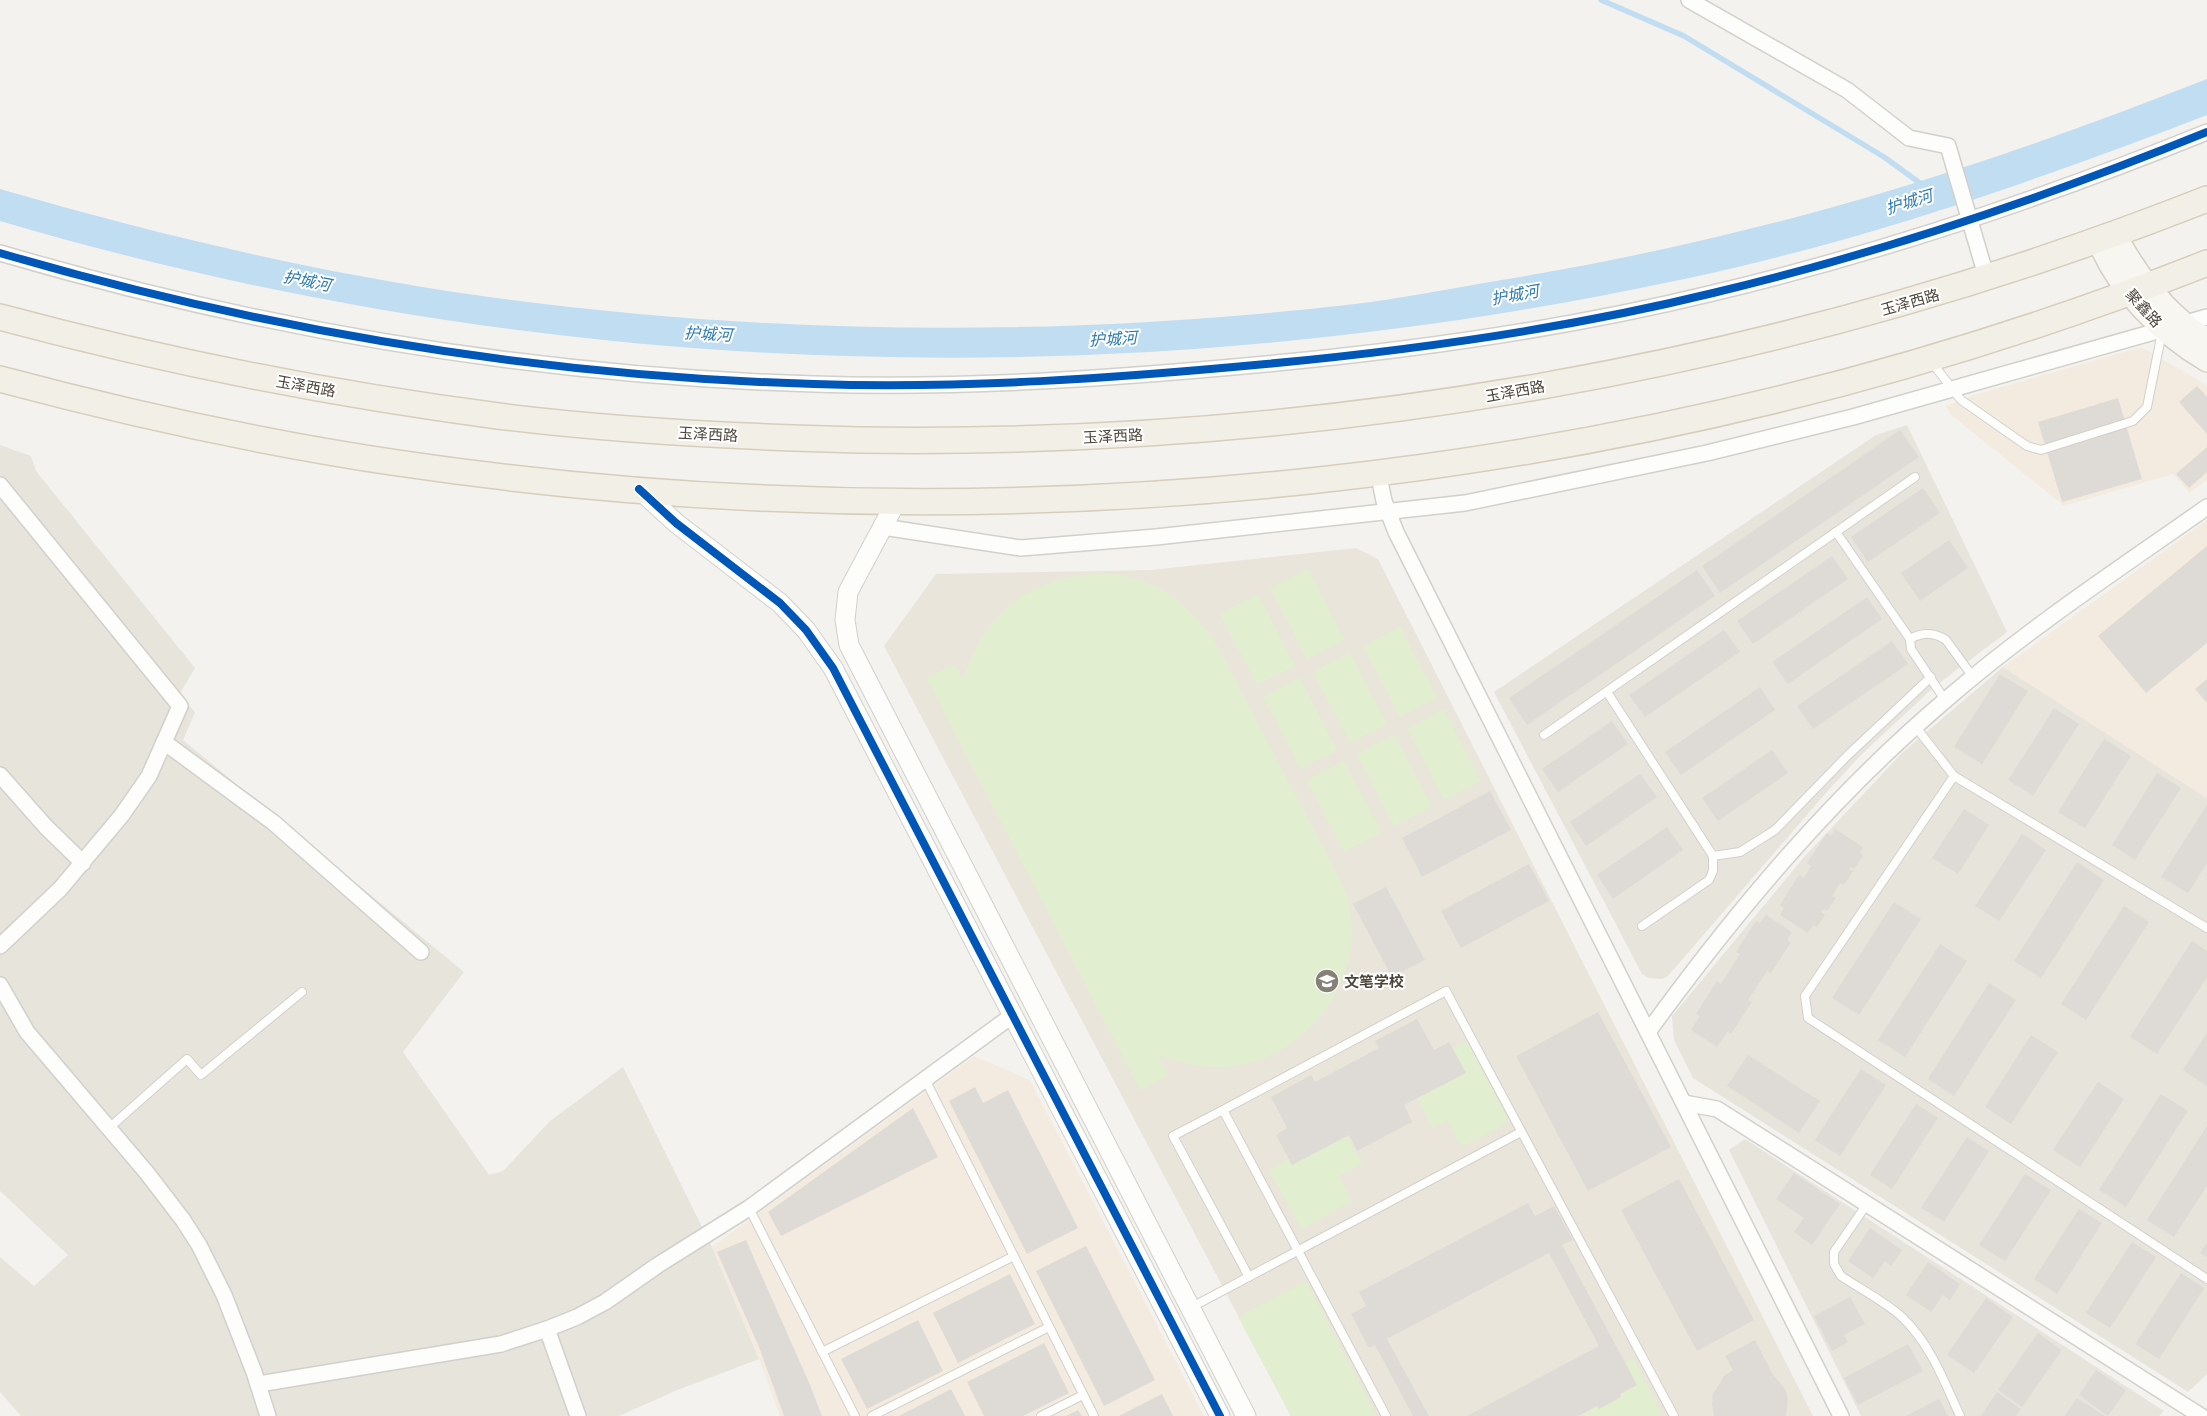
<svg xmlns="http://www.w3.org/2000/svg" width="2207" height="1416" font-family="Poppins,'Noto Sans SC',sans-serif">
<rect width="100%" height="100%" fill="#f4f2ee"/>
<g fill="#e7e4dc">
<path d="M1907 425 2007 632 1934 687 1861 755 1825 794 1668 976 1662 979 1648 978 1642 974 1494 692 1876 435Z"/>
<path d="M0 445 31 456 36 471 195 668 179 695 195 712 183 740 464 972 403 1052 489 1175 503 1171 550 1121 623 1067 712 1247 759 1359 675 1391 619 1416H21L0 1392V1257L34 1286 68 1255 0 1191Z"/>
<path d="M2003 667 2207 798V1374L2188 1392 1693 1078 1674 1040 1672 1016 1805 856 1903 752Z"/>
<path d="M1745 1139 2164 1411 2159 1416H1861L1729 1150Z"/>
</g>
<g fill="#f3ebdf">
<path d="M2141 347 2207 385V480L2190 493 2173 474 2064 506 1950 414 1946 406 1974 395Z"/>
<path d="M2207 520V798L2003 667Z"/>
<path d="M974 1056 1030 1080 1204 1416H780L759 1359 712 1247Z"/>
</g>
<path fill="#eae5da" d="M1356 548 1378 559 1813 1416H1291L884 646 936 574 1151 570Z"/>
<g fill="#e1eecf">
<path d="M1308 569 1345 640 1307 659 1270 588Z"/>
<path d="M1104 573C1157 579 1181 597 1213 638L1346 891C1350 910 1354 929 1351 948 1340 1016 1280 1071 1210 1067 1191 1066 1175 1061 1158 1055L1168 1075 1140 1090 926 678 954 664 963 679C987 609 1030 577 1104 573Z"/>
<path d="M1258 594 1295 666 1257 685 1220 614Z"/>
<path d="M1400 627 1437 698 1400 717 1363 646Z"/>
<path d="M1350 652 1387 724 1350 743 1313 672Z"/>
<path d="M1300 678 1337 750 1300 769 1263 697Z"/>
<path d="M1444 709 1481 781 1444 800 1407 729Z"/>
<path d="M1394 735 1432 806 1394 826 1357 754Z"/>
<path d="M1344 761 1382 832 1344 852 1307 780Z"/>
<path d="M1467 1041 1507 1117 1505 1124 1466 1145 1459 1144 1447 1120 1433 1128 1417 1099 1465 1073 1453 1048Z"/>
<path d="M1347 1136 1362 1164 1339 1176 1352 1201 1301 1229 1269 1170 1288 1159 1292 1165Z"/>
<path d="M1306 1281 1377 1416H1291L1238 1317Z"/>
<path d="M1633 1358 1663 1416H1584L1582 1414 1597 1406 1599 1409 1621 1397 1620 1394 1637 1385 1625 1362Z"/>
</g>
<path fill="#c0ddf1" d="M2207 79V115C2039 180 1866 240 1689 278 1127 399 553 384 0 221V189C155 234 314 272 475 295 766 336 1063 338 1355 304 1397 299 1438 291 1478 284 1609 263 1738 235 1865 198 1981 164 2095 123 2207 79Z"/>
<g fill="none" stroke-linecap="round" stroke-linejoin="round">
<path stroke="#c0ddf1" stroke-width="5.5" d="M1601 0 1684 36 1884 157 1924 186"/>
</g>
<g fill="#dedbd6">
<path d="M2197 386 2207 397V434L2179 402Z"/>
<path d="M2118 398 2142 479 2062 502 2038 422Z"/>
<path d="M1900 430 1919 457 1720 593 1702 566Z"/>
<path d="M2207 447V472L2189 488 2176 474Z"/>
<path d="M1923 488 1940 513 1868 562 1851 537Z"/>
<path d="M1949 540 1968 568 1920 601 1901 573Z"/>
<path d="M2207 546V643L2146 693 2098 636Z"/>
<path d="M1832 556 1848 579 1753 644 1737 621Z"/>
<path d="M1697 570 1715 596 1527 725 1509 698Z"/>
<path d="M1867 597 1882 619 1788 684 1772 662Z"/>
<path d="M1724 630 1740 652 1645 717 1629 695Z"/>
<path d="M1892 641 1908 664 1813 729 1797 706Z"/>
<path d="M2000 674 2028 691 1982 764 1954 747Z"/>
<path d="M2207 679V703L2195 689Z"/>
<path d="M1760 687 1775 710 1681 775 1665 752Z"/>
<path d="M2054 708 2079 724 2033 796 2008 780Z"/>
<path d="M1612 721 1628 744 1558 792 1542 769Z"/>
<path d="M2104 739 2131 756 2085 828 2058 812Z"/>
<path d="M1772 750 1788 773 1718 821 1702 798Z"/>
<path d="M2157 773 2181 788 2135 860 2112 845Z"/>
<path d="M1640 774 1657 797 1586 846 1570 822Z"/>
<path d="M1490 791 1511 830 1422 877 1402 838Z"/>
<path d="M2207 805V863L2188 893 2161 877Z"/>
<path d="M1964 809 1989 825 1958 874 1932 858Z"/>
<path d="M1667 827 1683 850 1613 899 1597 875Z"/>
<path d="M1835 829 1863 847 1860 853 1863 856 1854 869 1851 867 1849 869 1853 871 1844 885 1840 883 1832 896 1836 898 1827 911 1824 909 1821 912 1825 915 1817 927 1813 925 1808 933 1780 915 1784 908 1780 905 1799 875 1804 878 1811 866 1807 863 1827 833 1831 836Z"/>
<path d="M2022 834 2046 850 1999 921 1975 906Z"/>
<path d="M2077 862 2104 880 2041 978 2014 961Z"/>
<path d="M1529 864 1549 901 1461 948 1441 911Z"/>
<path d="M1386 887 1425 960 1392 977 1353 904Z"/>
<path d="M1894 902 1921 919 1859 1015 1832 998Z"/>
<path d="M2124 906 2149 922 2086 1020 2061 1004Z"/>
<path d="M1766 915 1792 932 1787 940 1791 942 1771 973 1767 971 1748 1000 1752 1002 1731 1034 1728 1031 1717 1047 1691 1030 1700 1016 1696 1014 1717 981 1721 984 1740 954 1736 952 1756 921 1760 923Z"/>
<path d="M2192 941 2207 951V977L2157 1054 2130 1037Z"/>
<path d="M1940 944 1967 961 1905 1057 1878 1040Z"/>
<path d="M1989 983 2016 1000 1954 1096 1928 1079Z"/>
<path d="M1598 1012 1671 1147 1588 1191 1516 1056Z"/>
<path d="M1417 1019 1434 1050 1449 1042 1466 1073 1404 1105 1412 1122 1357 1151 1349 1135 1292 1165 1276 1135 1287 1128 1271 1097 1311 1075 1315 1082 1379 1048 1375 1041Z"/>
<path d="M2207 1033V1086L2183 1070Z"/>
<path d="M2031 1035 2058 1052 2011 1124 1985 1107Z"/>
<path d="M1748 1055 1820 1101 1799 1133 1727 1086Z"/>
<path d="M1861 1069 1886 1085 1840 1156 1815 1140Z"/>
<path d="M2098 1082 2124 1099 2080 1167 2053 1150Z"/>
<path d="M975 1087 983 1103 1008 1090 1078 1228 1027 1254 949 1101Z"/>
<path d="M2161 1094 2188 1111 2126 1207 2099 1190Z"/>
<path d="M1916 1104 1938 1118 1892 1189 1870 1175Z"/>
<path d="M913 1108 938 1157 781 1236 768 1212Z"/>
<path d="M2207 1126V1186L2174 1237 2147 1220Z"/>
<path d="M1967 1137 1989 1151 1944 1222 1921 1208Z"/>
<path d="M1794 1173 1840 1204 1812 1245 1794 1232 1804 1218 1776 1199Z"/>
<path d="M2025 1174 2051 1190 2005 1261 1979 1245Z"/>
<path d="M1679 1179 1754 1320 1697 1351 1621 1210Z"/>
<path d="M1528 1203 1535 1216 1554 1206 1573 1240 1562 1245 1637 1385 1620 1394 1621 1397 1599 1409 1597 1406 1578 1416H1467L1599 1346 1549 1253 1387 1339 1429 1416H1413L1375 1345 1369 1348 1351 1314 1366 1306 1359 1292Z"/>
<path d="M2079 1209 2102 1223 2057 1294 2034 1279Z"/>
<path d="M1870 1228 1902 1250 1891 1266 1885 1261 1873 1278 1848 1261Z"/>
<path d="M746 1240 810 1385 822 1416H784L759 1347 717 1252Z"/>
<path d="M2132 1242 2156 1257 2110 1328 2086 1313Z"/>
<path d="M2207 1243V1257L2200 1253Z"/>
<path d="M1086 1246 1155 1380 1104 1406 1036 1271Z"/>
<path d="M1928 1262 1960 1284 1950 1300 1943 1295 1931 1312 1906 1295Z"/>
<path d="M2181 1273 2204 1288 2159 1359 2135 1344Z"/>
<path d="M1010 1274 1035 1324 958 1363 933 1313Z"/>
<path d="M1850 1297 1865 1324 1844 1335 1848 1342 1832 1351 1814 1316Z"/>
<path d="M1986 1298 2013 1317 1974 1373 1947 1355Z"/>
<path d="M918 1320 943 1371 867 1409 841 1359Z"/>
<path d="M2038 1333 2062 1350 2022 1407 1998 1390Z"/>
<path d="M1755 1340 1772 1373 1785 1389 1788 1399 1786 1416H1714L1712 1404 1713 1394 1724 1376 1733 1370 1725 1356Z"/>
<path d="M1044 1343 1069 1393 1023 1416H984L967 1382Z"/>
<path d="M1908 1344 1923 1371 1858 1405 1844 1378Z"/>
<path d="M2096 1370 2126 1390 2108 1416 2079 1395Z"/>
<path d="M951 1389 965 1416H899Z"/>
<path d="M1997 1392 2021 1409 2016 1416H1981Z"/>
<path d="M1162 1394 1173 1416H1119Z"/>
<path d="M2077 1398 2105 1416H2065Z"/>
<path d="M1939 1399 1948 1416H1906Z"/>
<path d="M1078 1410 1082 1416H1066Z"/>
</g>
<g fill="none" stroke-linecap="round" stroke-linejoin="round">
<g stroke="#d2d0cb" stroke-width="10">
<g id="service">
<path d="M1930 360 1961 400 2027 446 2041 450 2133 421 2147 407 2162 332"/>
<path d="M1836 532 1910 639 1911 649 1945 700"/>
<path d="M1910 639C1923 632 1934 632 1946 640L1973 677"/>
<path d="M1607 692 1713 856 1740 852 1775 830 1847 756 1931 677"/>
<path d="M1915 726 1954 776 2207 928"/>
<path d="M1544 735 1915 477"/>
<path d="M1954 776 1805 996 1808 1018 2207 1279"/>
<path d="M1642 926 1709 880 1713 871V856"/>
<path d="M925 1079 1094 1416"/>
<path d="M1223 1110 1173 1136 1249 1277"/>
<path d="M109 1128 187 1059 201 1075 302 992"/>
<path d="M1867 1204 1834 1252V1264L1841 1276C1859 1288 1887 1303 1902 1317 1931 1345 1944 1381 1960 1416"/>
<path d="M749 1208 855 1416"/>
<path d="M1190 1308 1521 1132"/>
<path d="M822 1352 1014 1256"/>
<path d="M872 1416 1049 1327"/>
<path d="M1041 1416 1083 1395"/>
<path d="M1386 1416 1223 1110 1446 991 1674 1416"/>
</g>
</g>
<g stroke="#d2d0cb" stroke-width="18">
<g id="minor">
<path d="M1689 0 1847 90 1909 138 1948 146 1987 279"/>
<path d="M0 253C263 330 539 376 814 384 963 389 1117 378 1266 364 1416 350 1566 329 1713 293 1881 253 2047 197 2207 132"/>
<path d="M1378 472 1384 501 1396 532 1841 1416"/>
<path d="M0 485 180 706 149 776 122 815 60 889 0 946"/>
<path d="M883 527 1021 548 1156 537 1465 503 1707 453 1853 417 2207 317"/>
<path d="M164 742 274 823 421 952"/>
<path d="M0 775 46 827 83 863"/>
<path d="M0 985 27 1032 147 1173 183 1220 199 1245 224 1295 254 1372 268 1416"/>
<path d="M1648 1032C1736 911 1833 795 1948 698 2029 628 2119 569 2207 507"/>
<path d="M1684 1103 1717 1109 2201 1416"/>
<path d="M547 1329 578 1416"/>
<path d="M259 1384 501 1344 547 1329 577 1317 605 1302 658 1265 749 1208 1013 1015"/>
</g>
</g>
<g stroke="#d2d0cb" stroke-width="21">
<g id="tertiary">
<path d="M639 489 676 523 780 603 806 630 833 668 1220 1416"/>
<path d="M897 500 848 592 845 620 849 645 1246 1416"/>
</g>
</g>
<g stroke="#d3cfc5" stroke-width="24">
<g id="secondary">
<path d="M2115 234C2137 275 2166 315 2207 339"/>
<path d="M2098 241C2119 291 2160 333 2207 361"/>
</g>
</g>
<g stroke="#d6cebb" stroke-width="28">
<g id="primary">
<path d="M0 317C164 361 330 394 498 416 618 431 739 437 859 440 1320 447 1778 368 2207 199"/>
<path d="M0 379C131 414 263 443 398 463 1000 552 1640 487 2207 263"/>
</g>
</g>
<use href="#service" stroke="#fdfdfc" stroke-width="8"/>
<use href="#minor" stroke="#fdfdfc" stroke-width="15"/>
<use href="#tertiary" stroke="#fdfdfc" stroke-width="19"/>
<use href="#secondary" stroke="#f7f6f1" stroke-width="21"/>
<use href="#primary" stroke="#f2efe6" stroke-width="25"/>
<g stroke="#fff" stroke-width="11">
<g id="cycleway">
<path d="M0 253C263 330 539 376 814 384 963 389 1117 378 1266 364 1416 350 1566 329 1713 293 1881 253 2047 197 2207 132"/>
<path d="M639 489 676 523 780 603 806 630 833 668 1220 1416"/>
</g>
</g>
<use href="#cycleway" stroke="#0057b8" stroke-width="8"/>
</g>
<defs>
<g id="school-disc" transform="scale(1.25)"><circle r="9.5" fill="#868178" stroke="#fff"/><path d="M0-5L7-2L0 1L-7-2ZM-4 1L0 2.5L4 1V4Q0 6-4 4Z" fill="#fff"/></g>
</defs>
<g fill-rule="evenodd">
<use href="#school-disc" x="1327" y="981"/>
</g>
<g text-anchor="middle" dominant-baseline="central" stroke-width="4" stroke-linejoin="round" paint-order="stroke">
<g font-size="15" fill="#4b4439" stroke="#fff">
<text transform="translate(1910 302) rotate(-16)">玉泽西路</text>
<text transform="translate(2144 308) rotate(48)">聚鑫路</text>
<text transform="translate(306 386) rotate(10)">玉泽西路</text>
<text transform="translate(1515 391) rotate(-10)">玉泽西路</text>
<text transform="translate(708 434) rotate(3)">玉泽西路</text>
<text transform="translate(1113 436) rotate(-3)">玉泽西路</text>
</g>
<g font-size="15" font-weight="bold" fill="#4b4439" stroke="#fff" text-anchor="start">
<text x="1344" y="981">文笔学校</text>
</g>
<g font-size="16" font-style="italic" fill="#2e7ab2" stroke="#fff">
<text transform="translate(1909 202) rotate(-17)">护城河</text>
<text transform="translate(307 281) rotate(11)">护城河</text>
<text transform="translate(1515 295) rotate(-10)">护城河</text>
<text transform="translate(708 334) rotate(3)">护城河</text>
<text transform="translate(1113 339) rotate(-3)">护城河</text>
</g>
</g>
</svg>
